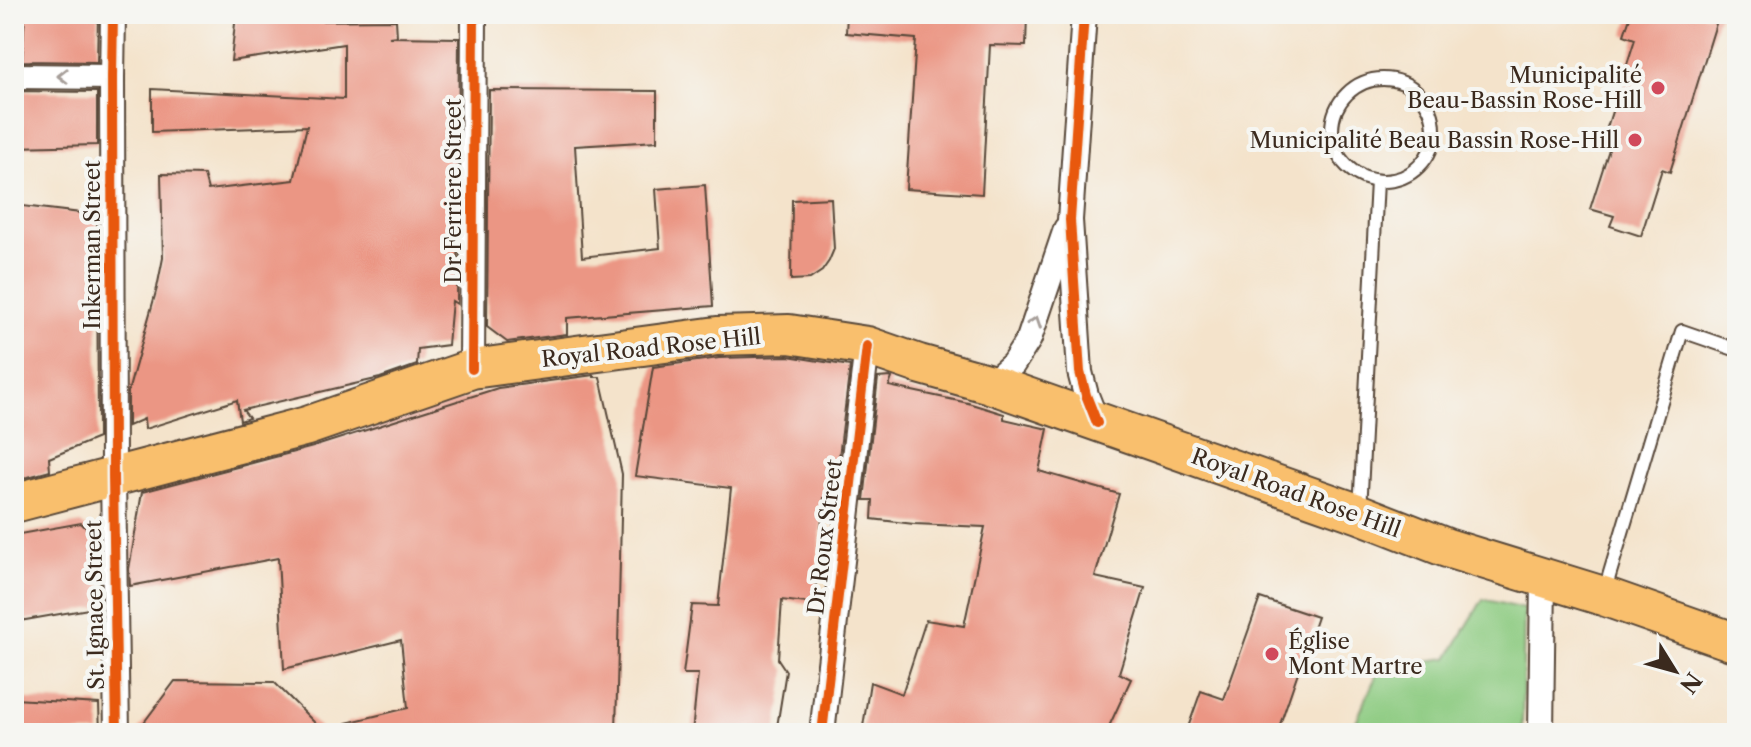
<svg xmlns="http://www.w3.org/2000/svg" width="1751" height="747" font-family="'Libre Caslon Text',serif">
<rect width="100%" height="100%" fill="#f6f6f2"/>
<filter id="ink" filterUnits="userSpaceOnUse"><feTurbulence type="fractalNoise" baseFrequency=".0125" numOctaves="2"/><feDisplacementMap in="SourceGraphic" scale="16" xChannelSelector="R" yChannelSelector="G"/><feConvolveMatrix kernelMatrix="1 2 1 2 8 2 1 2 1" color-interpolation-filters="sRGB"/></filter>
<filter id="wash" filterUnits="userSpaceOnUse"><feTurbulence type="fractalNoise" baseFrequency=".006" numOctaves="4" result="noise"/><feDisplacementMap in="SourceGraphic" scale="32" xChannelSelector="R" yChannelSelector="G"/><feGaussianBlur stdDeviation="1.8" result="paint"/><feColorMatrix in="noise" values="0 0 0 0 0 0 0 0 0 0 0 0 0 0 0 0 0 1.4 0 .05"/><feComposite in="paint" operator="in"/></filter>
<g filter="url(#wash)">
<rect width="100%" height="100%" fill="#f4e3cb"/>
<path fill="#8dcb81" stroke="#647a50" stroke-width="2" d="M1483 599 1524 609 1522 733H1351L1380 667 1448 658Z"/>
<g id="blocks">
<g fill="#eb9684">
<path d="M25 14H98L97 62 22 61Z"/>
<path d="M236 14H302L301 21 396 20 397 36 389 37 459 38 457 304 452 301 448 345 418 349 417 365 380 378 243 410 249 418 240 421 237 400 145 429 144 419 128 426V392L157 288 163 258 161 174 204 175 208 190 294 180 307 126 152 132V89L344 99V44L231 61Z"/>
<path d="M847 14H1027L1026 46 990 45 982 194 906 189 916 39 846 33Z"/>
<path d="M1631 14H1719L1670 172 1662 169 1641 236 1610 226 1614 216 1590 209 1612 140 1604 137 1635 39 1624 35Z"/>
<path d="M489 90 657 91V141L575 146 582 257 660 248 656 189 705 185 713 306 567 318V334L507 342 487 327Z"/>
<path d="M14 91 97 92V145L14 147Z"/>
<path d="M831 198 834 249 829 261 822 271 810 279 791 280 792 200Z"/>
<path d="M14 205 97 215 98 438 49 458 50 471 28 477 14 478Z"/>
<path d="M788 356 850 366 834 498H824L814 604 782 600 778 659 786 671 776 733H692L698 674H683L692 605 718 606 731 488 635 476 653 367 719 358Z"/>
<path d="M594 375V377H600L622 474 616 733H347L346 723 408 708 401 640 284 669 278 558 130 586 129 569 142 492 313 447 498 388Z"/>
<path d="M890 377 892 378 889 386 968 403 1004 414V419L1048 429 1039 471 1119 494 1095 577 1145 588 1119 673 1131 679 1106 733H862L870 682 902 694 926 620 964 626 985 527 914 524 872 519 873 500H864L878 378Z"/>
<path d="M81 523 99 541 100 607 14 622V535Z"/>
<path d="M1260 598 1317 617 1277 733H1186L1201 691 1224 699Z"/>
<path d="M175 681 274 682 325 733H136Z"/>
<path d="M14 699 99 704 100 733H14Z"/>
</g>
</g>
</g>
<g filter="url(#ink)">
<use href="#blocks" fill-opacity="0" stroke="#574638" stroke-width="2"/>
<g fill="none" stroke-linecap="round" stroke-linejoin="round">
<g stroke="#574638" stroke-width="16">
<g id="lane">
<circle cx="1383" cy="130" r="51"/>
<path d="M1360 511 1377 181"/>
<path d="M1604 593 1682 331 1737 350"/>
</g>
</g>
<g stroke="#574638" stroke-width="28">
<g id="street">
<path d="M113 14 112 77 113 477 117 733"/>
<path d="M1084 14 1070 220 1080 372 1086 395 1097 423"/>
<path d="M14 76 112 77"/>
<path d="M472 369 474 14"/>
<path d="M990 384 1013 364 1029 339 1066 229"/>
<path d="M822 733 867 346"/>
<path d="M1541 733 1543 578"/>
</g>
</g>
<g stroke="#574638" stroke-width="42">
<path id="primary" d="M14 503 307 426 472 369 717 336 789 334 867 346 919 364 990 384 1360 514 1447 548 1603 596 1737 643"/>
</g>
<use href="#lane" stroke="#fff" stroke-width="12"/>
<use href="#street" stroke="#fff" stroke-width="24"/>
<use href="#primary" stroke="#f9bf6d" stroke-width="38"/>
<g stroke="#f6f6f2" stroke-width="15">
<g id="cycleway">
<path d="M113 14 112 77 113 477 117 733"/>
<path d="M1084 14 1070 220 1080 372 1086 395 1097 423"/>
<path d="M472 369 474 14"/>
<path d="M822 733 867 346"/>
</g>
</g>
<use href="#cycleway" stroke="#e8590c" stroke-width="10"/>
</g>
<defs><path id="oneway-chevron" d="M-2-3.5L2.5 0L-2 3.5" fill="none" stroke-width="1.6" stroke-linecap="round" stroke-linejoin="round" transform="scale(2)"/></defs>
<g stroke="#a79f9a">
<use href="#oneway-chevron" transform="translate(63 76) rotate(-180)"/>
<use href="#oneway-chevron" transform="translate(1035 322) rotate(-71)"/>
</g>
</g>
<g fill="#d1495b" stroke="#f6f6f2" stroke-width="3">
<circle cx="1658" cy="88" r="8"/>
<circle cx="1635" cy="140" r="8"/>
<circle cx="1272" cy="654" r="8"/>
</g>
<g text-anchor="middle" dominant-baseline="central" stroke-width="8" stroke-linejoin="round" paint-order="stroke">
<g font-size="22" fill="#3b2a1e" stroke="#f6f6f2" text-anchor="end">
<text x="1642" y="75">Municipalité<tspan x="1642" dy="25">Beau-Bassin Rose-Hill</tspan></text>
<text x="1619" y="140">Municipalité Beau Bassin Rose-Hill</text>
<text x="1288" y="641" text-anchor="start">Église<tspan x="1288" dy="25">Mont Martre</tspan></text>
</g>
<g font-size="22" fill="#3b2a1e" stroke="#f6f6f2">
<text transform="translate(453 191) rotate(-90)">Dr Ferriere Street</text>
<text transform="translate(92 245) rotate(-90)">Inkerman Street</text>
<text transform="translate(651 348) rotate(-6)">Royal Road Rose Hill</text>
<text transform="translate(1296 493) rotate(20)">Royal Road Rose Hill</text>
<text transform="translate(825 537) rotate(-83)">Dr Roux Street</text>
<text transform="translate(95 605) rotate(-91)">St. Ignace Street</text>
</g>
</g>
<rect width="1751" height="747" fill="none" stroke="#f6f6f2" stroke-width="48"/>
<g transform="translate(1675 671) rotate(127)" stroke="#f6f6f2" stroke-width="6" paint-order="stroke">
<path d="M0-6L14 30L0 20L-14 30Z" fill="#3b2a1e"/>
<text y="-12" font-size="22" font-weight="bold" text-anchor="middle" fill="#3b2a1e">N</text>
</g>
</svg>
